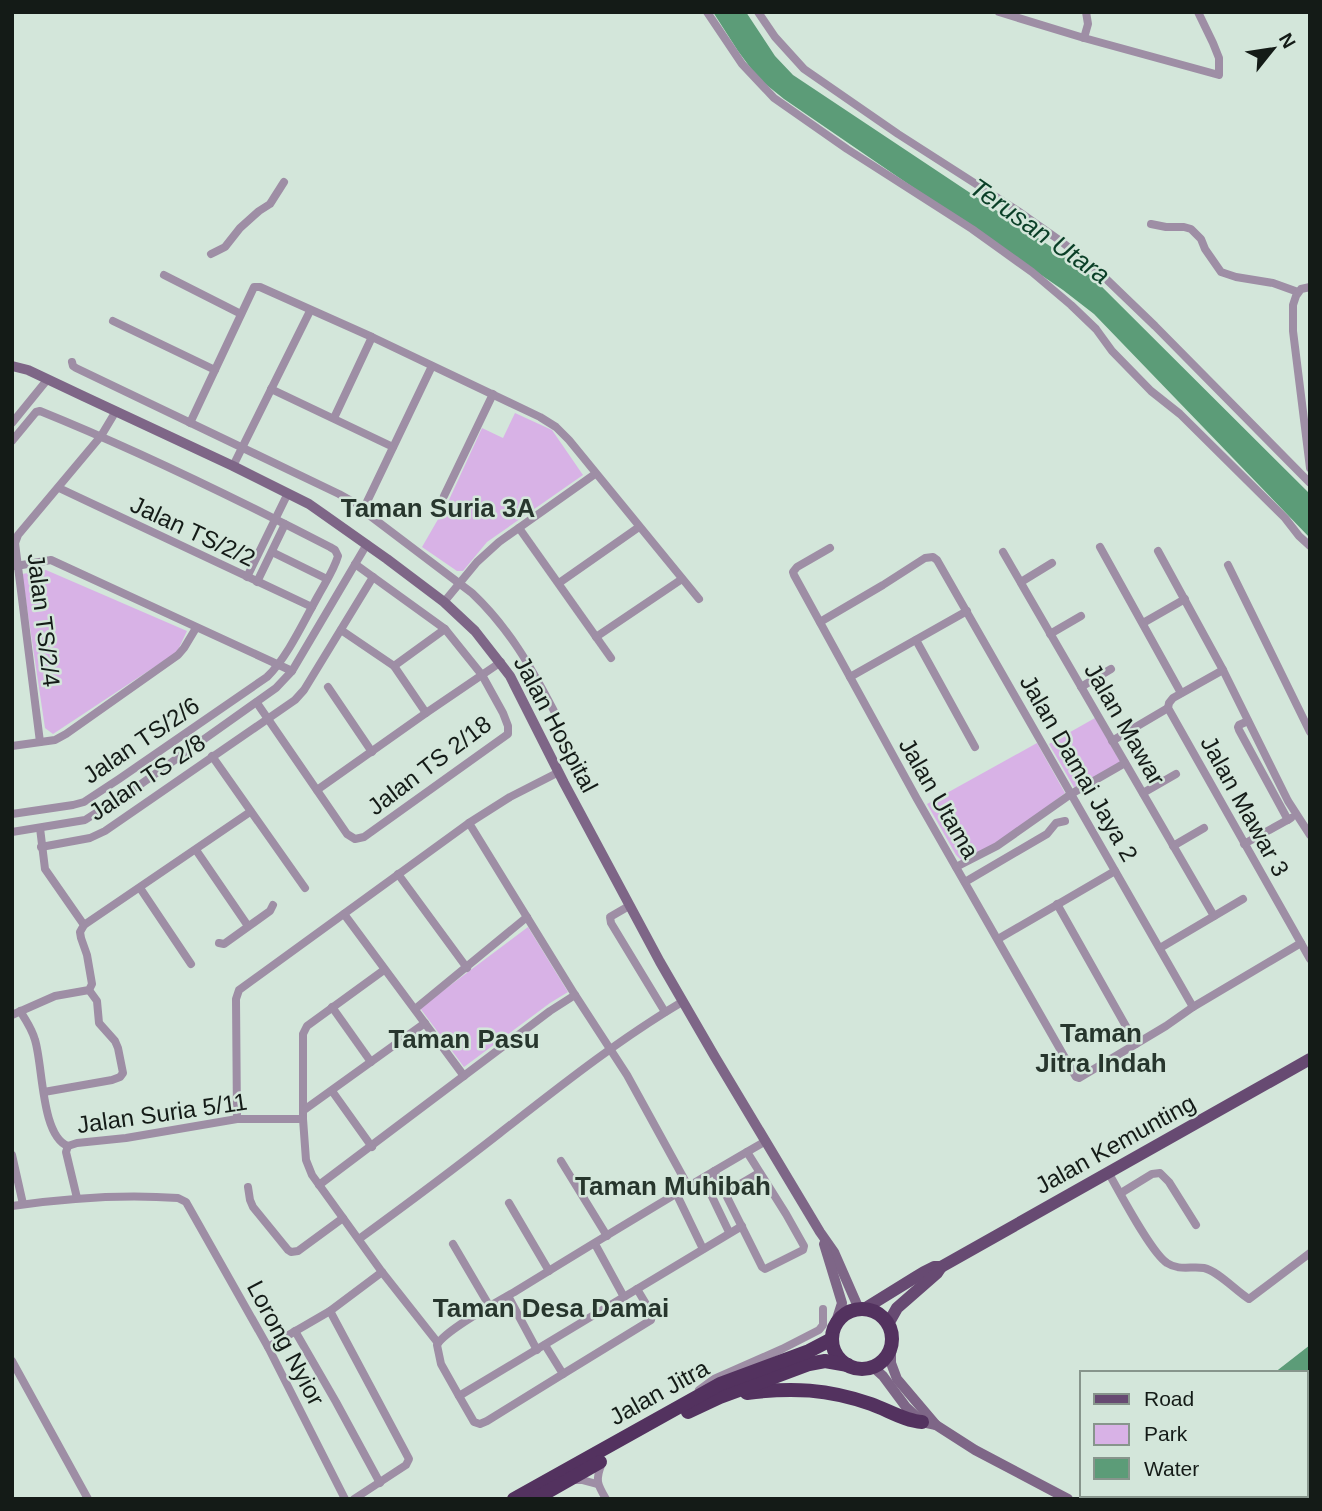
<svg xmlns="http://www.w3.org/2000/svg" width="1322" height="1511" font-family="Arial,sans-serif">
<rect width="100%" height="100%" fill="#d3e6da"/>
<g fill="#d8b2e6">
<path d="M515 413 552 430 583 475 487 542 463 571H457L422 547 448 502 482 428 503 438Z"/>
<path d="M46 570 187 631 177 652 53 734 45 728 22 574Z"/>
<path d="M1095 718 1121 763 1075 789 1049 744Z"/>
<path d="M1037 743 1065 793 1008 837 962 861 956 855 927 804Z"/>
<path d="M528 927 568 992 550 1003 464 1067 420 1008Z"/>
</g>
<g fill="#5c9c78">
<path d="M713 12H746L775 56 793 75 1074 262 1092 277 1310 494V538L1094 314 1063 290 784 99 758 78 738 51Z"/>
<path d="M1310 1345V1399L1306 1402V1373H1274Z"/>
</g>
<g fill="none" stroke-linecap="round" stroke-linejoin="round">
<g stroke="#9e8ea5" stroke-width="8">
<path d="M707 12 742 64 774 98 847 149 972 229 1032 272 1071 305 1096 329 1112 351 1151 391 1180 414 1285 518 1299 536 1310 546"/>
<path d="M758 12 775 37 804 69 898 134 1018 211 1062 242 1102 275 1155 326 1310 483"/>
<path d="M999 12 1084 38 1219 75V58L1213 43 1198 12"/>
<path d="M1084 38 1088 24 1086 12"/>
<path d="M1151 224 1166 227H1184L1191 229 1201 239 1205 249 1221 272 1236 277 1273 283 1298 292"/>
<path d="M211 254 225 247 240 228 259 211 270 204 284 182"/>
<path d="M164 275 241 314"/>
<path d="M1310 287 1301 289 1296 296 1293 305V331L1310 468"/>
<path d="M113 321 215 370"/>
<path d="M72 362 73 366 76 368 339 494 364 508 369 515 472 593C509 628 531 667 554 711"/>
<path d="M271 389 393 447"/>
<path d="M334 418 372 337"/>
<path d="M12 423 47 380"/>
<path d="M190 423 254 287H260L372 337 540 417 556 427 569 440 699 599"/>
<path d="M12 441 36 412 40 411C139 451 235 498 330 547L335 550 338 556C334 570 325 583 318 596 304 621 287 658 267 677L119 779 84 802 73 805 12 814"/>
<path d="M233 466 310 311"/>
<path d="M59 488 312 607"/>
<path d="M444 496 493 394"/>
<path d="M364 508 432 366"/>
<path d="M519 528 611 658"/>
<path d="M1100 547 1181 693"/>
<path d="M830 548 797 567 793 572 794 575 917 799 1076 1077 1079 1078 1166 1026 1193 1007 1301 943"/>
<path d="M1158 551 1223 670 1288 801 1310 835"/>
<path d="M272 552 327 579"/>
<path d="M1003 552 1214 916"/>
<path d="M1228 565 1310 732"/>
<path d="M16 566 51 560 292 671"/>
<path d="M247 577 288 493"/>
<path d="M257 582 285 524"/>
<path d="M1021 582 1052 563"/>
<path d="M559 583 639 527"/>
<path d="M444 602 477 562 499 542 595 474"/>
<path d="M820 622 883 585 925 558 933 557 937 560 1193 1007"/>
<path d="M1143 623 1185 599"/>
<path d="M341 630 394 666 426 713"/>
<path d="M1050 634 1081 616"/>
<path d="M596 637 682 579"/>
<path d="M916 640 975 747"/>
<path d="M394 666 445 629"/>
<path d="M1223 670 1173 698 1169 703 1168 708 1310 959"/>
<path d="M850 677 967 611"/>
<path d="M328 687 372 752"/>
<path d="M1081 687 1111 669"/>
<path d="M257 703 347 834 355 839 364 837 508 734V726L503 713 482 675 445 629 355 564"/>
<path d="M1248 721 1239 725 1238 727 1239 730 1288 820"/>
<path d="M1112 741 1168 708"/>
<path d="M40 742 15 543 18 535 101 436 116 411"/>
<path d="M12 746 55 740 66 734 178 655 184 648 196 628"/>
<path d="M212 756 305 888"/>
<path d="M317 790 426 713 501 662"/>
<path d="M1143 793 1176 774"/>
<path d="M469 823 575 995 627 1075 688 1186"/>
<path d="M12 832 85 820 141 784 276 688 292 671 367 544"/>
<path d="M1244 844 1291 818"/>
<path d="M1173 846 1204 828"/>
<path d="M41 847 90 838 105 831 295 700 304 690 373 577"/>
<path d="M196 850 248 926"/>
<path d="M956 867 997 846 1071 794 1125 763"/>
<path d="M398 874 467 968"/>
<path d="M965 882 1047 834 1056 823 1065 821"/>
<path d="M140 888 191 964"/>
<path d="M1057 904 1136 1044"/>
<path d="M629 906 610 917 611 923 665 1012"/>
<path d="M344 914 464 1076"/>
<path d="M84 925 250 812"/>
<path d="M998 939 1115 871"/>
<path d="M219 943 224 944 270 911 273 905"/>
<path d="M1160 948 1243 899"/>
<path d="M384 970 307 1026 303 1034V1119L306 1160 312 1175 382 1272 438 1343"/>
<path d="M332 1007 371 1062"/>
<path d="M415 1009 527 917"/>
<path d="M20 1011C26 1020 32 1029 35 1040 43 1065 41 1136 68 1146"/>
<path d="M12 1015 55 996 89 990 92 984 87 955 81 938 80 932 84 925 45 869 40 828"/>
<path d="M332 1091 372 1147"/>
<path d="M44 1092 112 1080 120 1077 123 1073 118 1048 115 1041 99 1023 97 1001 89 990"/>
<path d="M304 1110 425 1023"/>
<path d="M237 1119 236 999 239 990 469 823 510 797 559 772"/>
<path d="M68 1146 77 1143 126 1138 237 1119H303"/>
<path d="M68 1146 66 1152 77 1198"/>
<path d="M12 1155 23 1204"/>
<path d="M561 1161 607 1236"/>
<path d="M714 1171 762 1267 765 1269 803 1250 804 1246 786 1214 747 1152"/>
<path d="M1108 1172C1119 1191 1151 1253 1167 1263 1179 1271 1191 1266 1204 1268 1218 1271 1236 1291 1249 1299L1310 1253"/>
<path d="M703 1178 729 1232"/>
<path d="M319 1185 550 1011 575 995"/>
<path d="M248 1187 250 1200 253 1207 288 1250 291 1252 298 1251 343 1218"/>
<path d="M676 1193 703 1249"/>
<path d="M725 1193 759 1173"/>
<path d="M1121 1193 1152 1174 1160 1173 1169 1182 1196 1225"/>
<path d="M509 1203 549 1271"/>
<path d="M12 1206C67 1198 123 1194 178 1198L186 1202 268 1347 345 1499"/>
<path d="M742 1226 459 1396 441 1364 437 1345C445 1330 499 1301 516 1291 599 1240 682 1189 766 1141"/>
<path d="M359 1239C407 1204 454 1169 500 1133 559 1087 618 1040 682 1002"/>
<path d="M453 1244 490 1307"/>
<path d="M595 1244 624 1297"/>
<path d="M508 1296 537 1350"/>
<path d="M330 1311 409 1459 406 1465 354 1499"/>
<path d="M295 1331 336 1402 380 1483"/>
<path d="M268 1347 330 1311 382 1272"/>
<path d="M12 1361 88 1499"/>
<path d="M563 1374 651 1320 652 1314 637 1289"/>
<path d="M699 1390 714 1379 782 1349 819 1330 823 1325V1309"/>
<path d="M459 1396 474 1422 480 1424 487 1421 563 1374 545 1345"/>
<path d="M1306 1460 1310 1457"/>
<path d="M602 1463C595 1480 597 1484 606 1499"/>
<path d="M572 1480H582L597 1484"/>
<path d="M1268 1499 1271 1495"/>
</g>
<g stroke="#7e6687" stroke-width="10">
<path d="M12 366 28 370 83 396 233 466 309 504 387 559 444 602 475 631 510 676 564 783 660 962 715 1057 820 1232 834 1252 859 1309"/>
<path d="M824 1244 842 1303 834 1328"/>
<path d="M891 1346V1363L897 1379 936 1425"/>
<path d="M873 1367 883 1376 906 1407 922 1422 936 1425 975 1450 1068 1499"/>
</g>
<g stroke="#674a72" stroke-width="12">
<path d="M864 1309 924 1272 934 1267H941L1310 1059"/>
<path d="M888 1324 897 1308 937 1273 941 1267"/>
</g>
<g stroke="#53325f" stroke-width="14">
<circle cx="862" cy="1339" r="30"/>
<path d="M747 1393C792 1387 828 1389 871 1404 888 1410 905 1421 922 1422"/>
<path d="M688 1412 720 1397 809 1364 825 1361 848 1365"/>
<path d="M514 1499 720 1384 809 1351 832 1339"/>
<path d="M535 1499 600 1462"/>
</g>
</g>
<g text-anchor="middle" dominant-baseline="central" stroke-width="5" stroke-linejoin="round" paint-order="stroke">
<g font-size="24" fill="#141b17" stroke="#d3e6da">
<text transform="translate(193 531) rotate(25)">Jalan TS/2/2</text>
<text transform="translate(44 620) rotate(83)">Jalan TS/2/4</text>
<text transform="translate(556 724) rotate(62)">Jalan Hospital</text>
<text transform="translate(1125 724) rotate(60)">Jalan Mawar</text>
<text transform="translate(141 740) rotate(-34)">Jalan TS/2/6</text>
<text transform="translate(429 765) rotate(-37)">Jalan TS 2/18</text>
<text transform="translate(1079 768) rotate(60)">Jalan Damai Jaya 2</text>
<text transform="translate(147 777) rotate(-34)">Jalan TS 2/8</text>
<text transform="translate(939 798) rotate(60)">Jalan Utama</text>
<text transform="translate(1245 806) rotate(61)">Jalan Mawar 3</text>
<text transform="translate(162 1113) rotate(-8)">Jalan Suria 5/11</text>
<text transform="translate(1115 1144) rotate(-29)">Jalan Kemunting</text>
<text transform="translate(286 1343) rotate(62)">Lorong Nyior</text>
<text transform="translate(659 1392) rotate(-29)">Jalan Jitra</text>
</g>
<g font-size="26" font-style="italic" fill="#0a3f27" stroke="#d3e6da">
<text transform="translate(1040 231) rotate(35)">Terusan Utara</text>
</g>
<g font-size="26" font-weight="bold" fill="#27362d" stroke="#d3e6da">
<text x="438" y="508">Taman Suria 3A</text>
<text x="1101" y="1033">Taman<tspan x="1101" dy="30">Jitra Indah</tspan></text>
<text x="464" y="1039">Taman Pasu</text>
<text x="673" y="1186">Taman Muhibah</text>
<text x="551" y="1308">Taman Desa Damai</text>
</g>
</g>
<rect width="1322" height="1511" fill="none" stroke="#141b17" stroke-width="28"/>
<rect x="1080" y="1371" width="228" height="126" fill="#d3e6da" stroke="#87958c" stroke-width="2"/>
<rect x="1094" y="1394" width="35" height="10" fill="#674a72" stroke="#87958c" stroke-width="2"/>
<text x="1144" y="1406" font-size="21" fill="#141b17">Road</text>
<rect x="1094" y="1424" width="35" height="21" fill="#d8b2e6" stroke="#87958c" stroke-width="2"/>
<text x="1144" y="1441" font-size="21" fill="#141b17">Park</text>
<rect x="1094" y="1458" width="35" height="21" fill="#5c9c78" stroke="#87958c" stroke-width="2"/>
<text x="1144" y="1476" font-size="21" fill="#141b17">Water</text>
<g transform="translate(1273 49) rotate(60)" stroke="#d3e6da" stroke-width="5" paint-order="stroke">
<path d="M0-5L12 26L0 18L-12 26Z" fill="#141b17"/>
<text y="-10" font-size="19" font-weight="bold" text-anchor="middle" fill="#141b17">N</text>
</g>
</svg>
